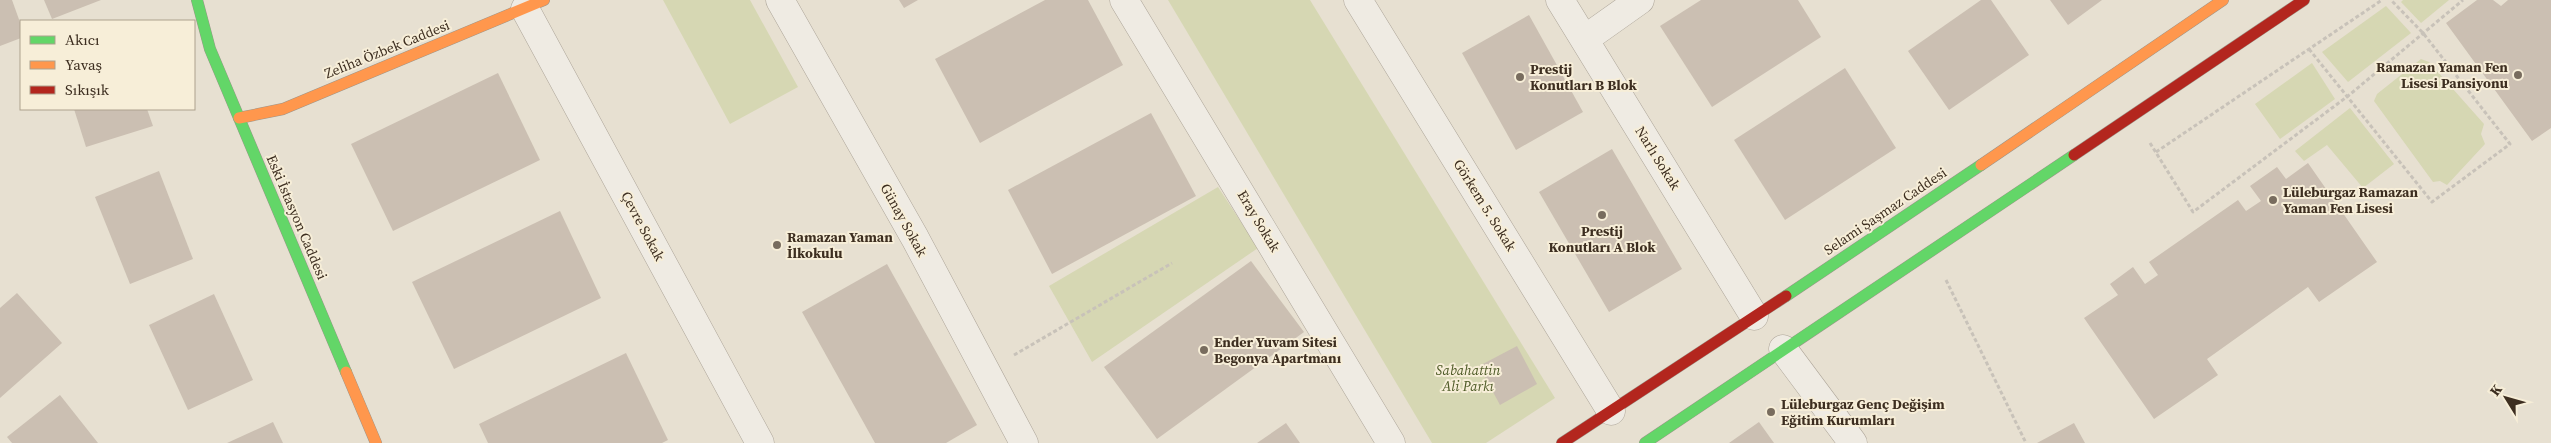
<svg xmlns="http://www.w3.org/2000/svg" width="2551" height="443" font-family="'Source Serif 4',serif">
<rect width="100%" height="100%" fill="#e7e0d1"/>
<g fill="#d6d7b3">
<path d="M663 0H750L798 87 730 124Z"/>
<path d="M1168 0H1310L1555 398 1486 443H1432Z"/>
<path d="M2403 0H2449L2421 23 2401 2Z"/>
<path d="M2386 6 2411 33 2348 82 2322 52Z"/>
<path d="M2421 59 2429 62 2484 124 2481 134 2485 144 2447 185 2440 181 2433 182 2374 101 2377 94Z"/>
<path d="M2312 63 2335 99 2280 139 2255 104Z"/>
<path d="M2350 108 2394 164 2363 188 2327 145 2304 161 2295 151Z"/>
<path d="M1218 187 1258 248 1092 362 1049 286Z"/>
</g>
<g fill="#cbbfb2">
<path d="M0 0H12L21 25V38L0 46Z"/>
<path d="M44 0H101L52 19Z"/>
<path d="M899 0H918L904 8Z"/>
<path d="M1045 0H1088L1123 65 980 143 935 59Z"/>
<path d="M1701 0H1798L1821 37 1712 107 1660 26Z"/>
<path d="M1981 0H1991L2029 55 1949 110 1908 51Z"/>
<path d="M2050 0H2102L2068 25Z"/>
<path d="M2477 0H2493L2501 6 2508 0H2551V128L2532 141 2446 23Z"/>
<path d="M1529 15 1583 112 1516 150 1462 53Z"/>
<path d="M1845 68 1896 148 1785 220 1734 140Z"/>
<path d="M498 73 540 160 393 231 351 144Z"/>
<path d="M74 109H147L153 126 86 147Z"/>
<path d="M1151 113 1196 196 1052 274 1008 190Z"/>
<path d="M1612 149 1682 269 1609 312 1539 192Z"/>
<path d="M2308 163 2377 262 2319 302 2308 287 2207 359 2218 375 2154 419 2084 318 2118 295 2110 284 2133 267 2145 284 2158 275 2149 262 2238 200 2246 211 2261 201 2250 186 2277 167 2286 179Z"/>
<path d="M159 171 193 259 130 284 95 197Z"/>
<path d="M560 211 601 298 454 369 412 282Z"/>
<path d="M1251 261 1304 332 1157 439 1104 367Z"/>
<path d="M887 264 977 425 946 443H875L802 312Z"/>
<path d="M17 293 62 343 0 398V308Z"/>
<path d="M214 294 253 380 188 410 149 325Z"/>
<path d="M1517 346 1537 384 1500 405 1479 366Z"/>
<path d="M626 353 668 440 662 443H488L479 424Z"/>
<path d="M60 395 98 443H12L7 437Z"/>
<path d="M273 422 283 443H227Z"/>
<path d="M1759 422 1774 443H1729Z"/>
<path d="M1286 423 1300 443H1257Z"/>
<path d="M2074 423 2085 443H2037Z"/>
</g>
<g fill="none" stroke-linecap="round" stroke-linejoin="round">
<g stroke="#ada599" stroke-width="29">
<g id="street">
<path d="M780 0 915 238 1024 443"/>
<path d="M1124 0 1391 443"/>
<path d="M1358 0 1611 411"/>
<path d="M1560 0 1754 316"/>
<path d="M525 9 760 443"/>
<path d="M1585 39 1640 0"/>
<path d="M1783 349 1853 443"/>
</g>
</g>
<g stroke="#9c958a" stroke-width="12">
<g id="fast">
<path d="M197 0 210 49 346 372"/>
<path d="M1786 296 1981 165"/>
<path d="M1645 443 2074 155"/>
</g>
</g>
<g stroke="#9c958a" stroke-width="12">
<g id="slow">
<path d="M239 118 283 109 544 0"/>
<path d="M1981 165 2223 0"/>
<path d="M346 372 376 443"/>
</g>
</g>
<g stroke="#9c958a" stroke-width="12">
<g id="jam">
<path d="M2074 155 2304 0"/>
<path d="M1562 443 1786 296"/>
</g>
</g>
<g stroke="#c8c2b9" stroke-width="3" stroke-dasharray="4 2.5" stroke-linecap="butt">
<path d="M2309 49 2432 202 2510 144 2423 33 2391 0"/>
<path d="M2150 143 2193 212 2348 96 2463 0"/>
<path d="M2156 152 2382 0"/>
<path d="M1946 280 2026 443"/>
<path d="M1014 355 1172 263"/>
</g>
<use href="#street" stroke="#efebe3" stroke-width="28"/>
<use href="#fast" stroke="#63d668" stroke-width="11"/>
<use href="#slow" stroke="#ff974d" stroke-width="11"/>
<use href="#jam" stroke="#b3261e" stroke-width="11"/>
</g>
<g fill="#786c5e" stroke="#f7eed8" stroke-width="2">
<circle cx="2518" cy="75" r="5"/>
<circle cx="1520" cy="77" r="5"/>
<circle cx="2273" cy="200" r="5"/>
<circle cx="1602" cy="215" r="5"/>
<circle cx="777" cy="245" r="5"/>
<circle cx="1204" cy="350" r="5"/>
<circle cx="1771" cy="412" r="5"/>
</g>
<g text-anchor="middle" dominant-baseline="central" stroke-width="4" stroke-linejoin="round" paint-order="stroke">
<g font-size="14" fill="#3d2e20" stroke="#f7eed8">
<text transform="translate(387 49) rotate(-22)">Zeliha Özbek Caddesi</text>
<text transform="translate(1658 158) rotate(58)">Narlı Sokak</text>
<text transform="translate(1485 205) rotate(58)">Görkem 5. Sokak</text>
<text transform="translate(1885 211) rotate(-34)">Selami Şaşmaz Caddesi</text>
<text transform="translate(297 217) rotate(67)">Eski İstasyon Caddesi</text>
<text transform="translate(904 220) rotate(61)">Günay Sokak</text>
<text transform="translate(1259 221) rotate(59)">Eray Sokak</text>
<text transform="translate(643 226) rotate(62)">Çevre Sokak</text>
</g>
<g font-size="14" font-weight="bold" fill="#3d2e20" stroke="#f7eed8" text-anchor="start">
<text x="2508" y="67" text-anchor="end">Ramazan Yaman Fen<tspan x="2508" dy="16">Lisesi Pansiyonu</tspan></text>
<text x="1530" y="69">Prestij<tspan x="1530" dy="16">Konutları B Blok</tspan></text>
<text x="2283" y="192">Lüleburgaz Ramazan<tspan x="2283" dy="16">Yaman Fen Lisesi</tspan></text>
<text x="1602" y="231" text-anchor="middle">Prestij<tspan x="1602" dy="16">Konutları A Blok</tspan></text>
<text x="787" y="237">Ramazan Yaman<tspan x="787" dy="16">İlkokulu</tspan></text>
<text x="1214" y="342">Ender Yuvam Sitesi<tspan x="1214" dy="16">Begonya Apartmanı</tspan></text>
<text x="1781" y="404">Lüleburgaz Genç Değişim<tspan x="1781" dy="16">Eğitim Kurumları</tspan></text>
</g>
<g font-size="14" font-style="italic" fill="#4d5a26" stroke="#f7eed8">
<text x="1468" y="370">Sabahattin<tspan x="1468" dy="16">Ali Parkı</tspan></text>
</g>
</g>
<rect x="20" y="20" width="175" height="90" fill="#f7eed8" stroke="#ada18e"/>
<rect x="30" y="36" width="25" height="8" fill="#63d668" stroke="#ada18e"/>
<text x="65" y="45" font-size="15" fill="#3d2e20">Akıcı</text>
<rect x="30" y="61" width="25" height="8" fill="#ff974d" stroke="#ada18e"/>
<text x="65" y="70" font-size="15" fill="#3d2e20">Yavaş</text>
<rect x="30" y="86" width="25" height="8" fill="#b3261e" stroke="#ada18e"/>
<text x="65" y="95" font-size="15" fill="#3d2e20">Sıkışık</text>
<g transform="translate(2506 398) rotate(307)" stroke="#f7eed8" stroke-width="4" paint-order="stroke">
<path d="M0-4L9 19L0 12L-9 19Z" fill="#3d2e20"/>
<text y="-8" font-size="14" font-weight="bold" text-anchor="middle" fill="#3d2e20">K</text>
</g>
</svg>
